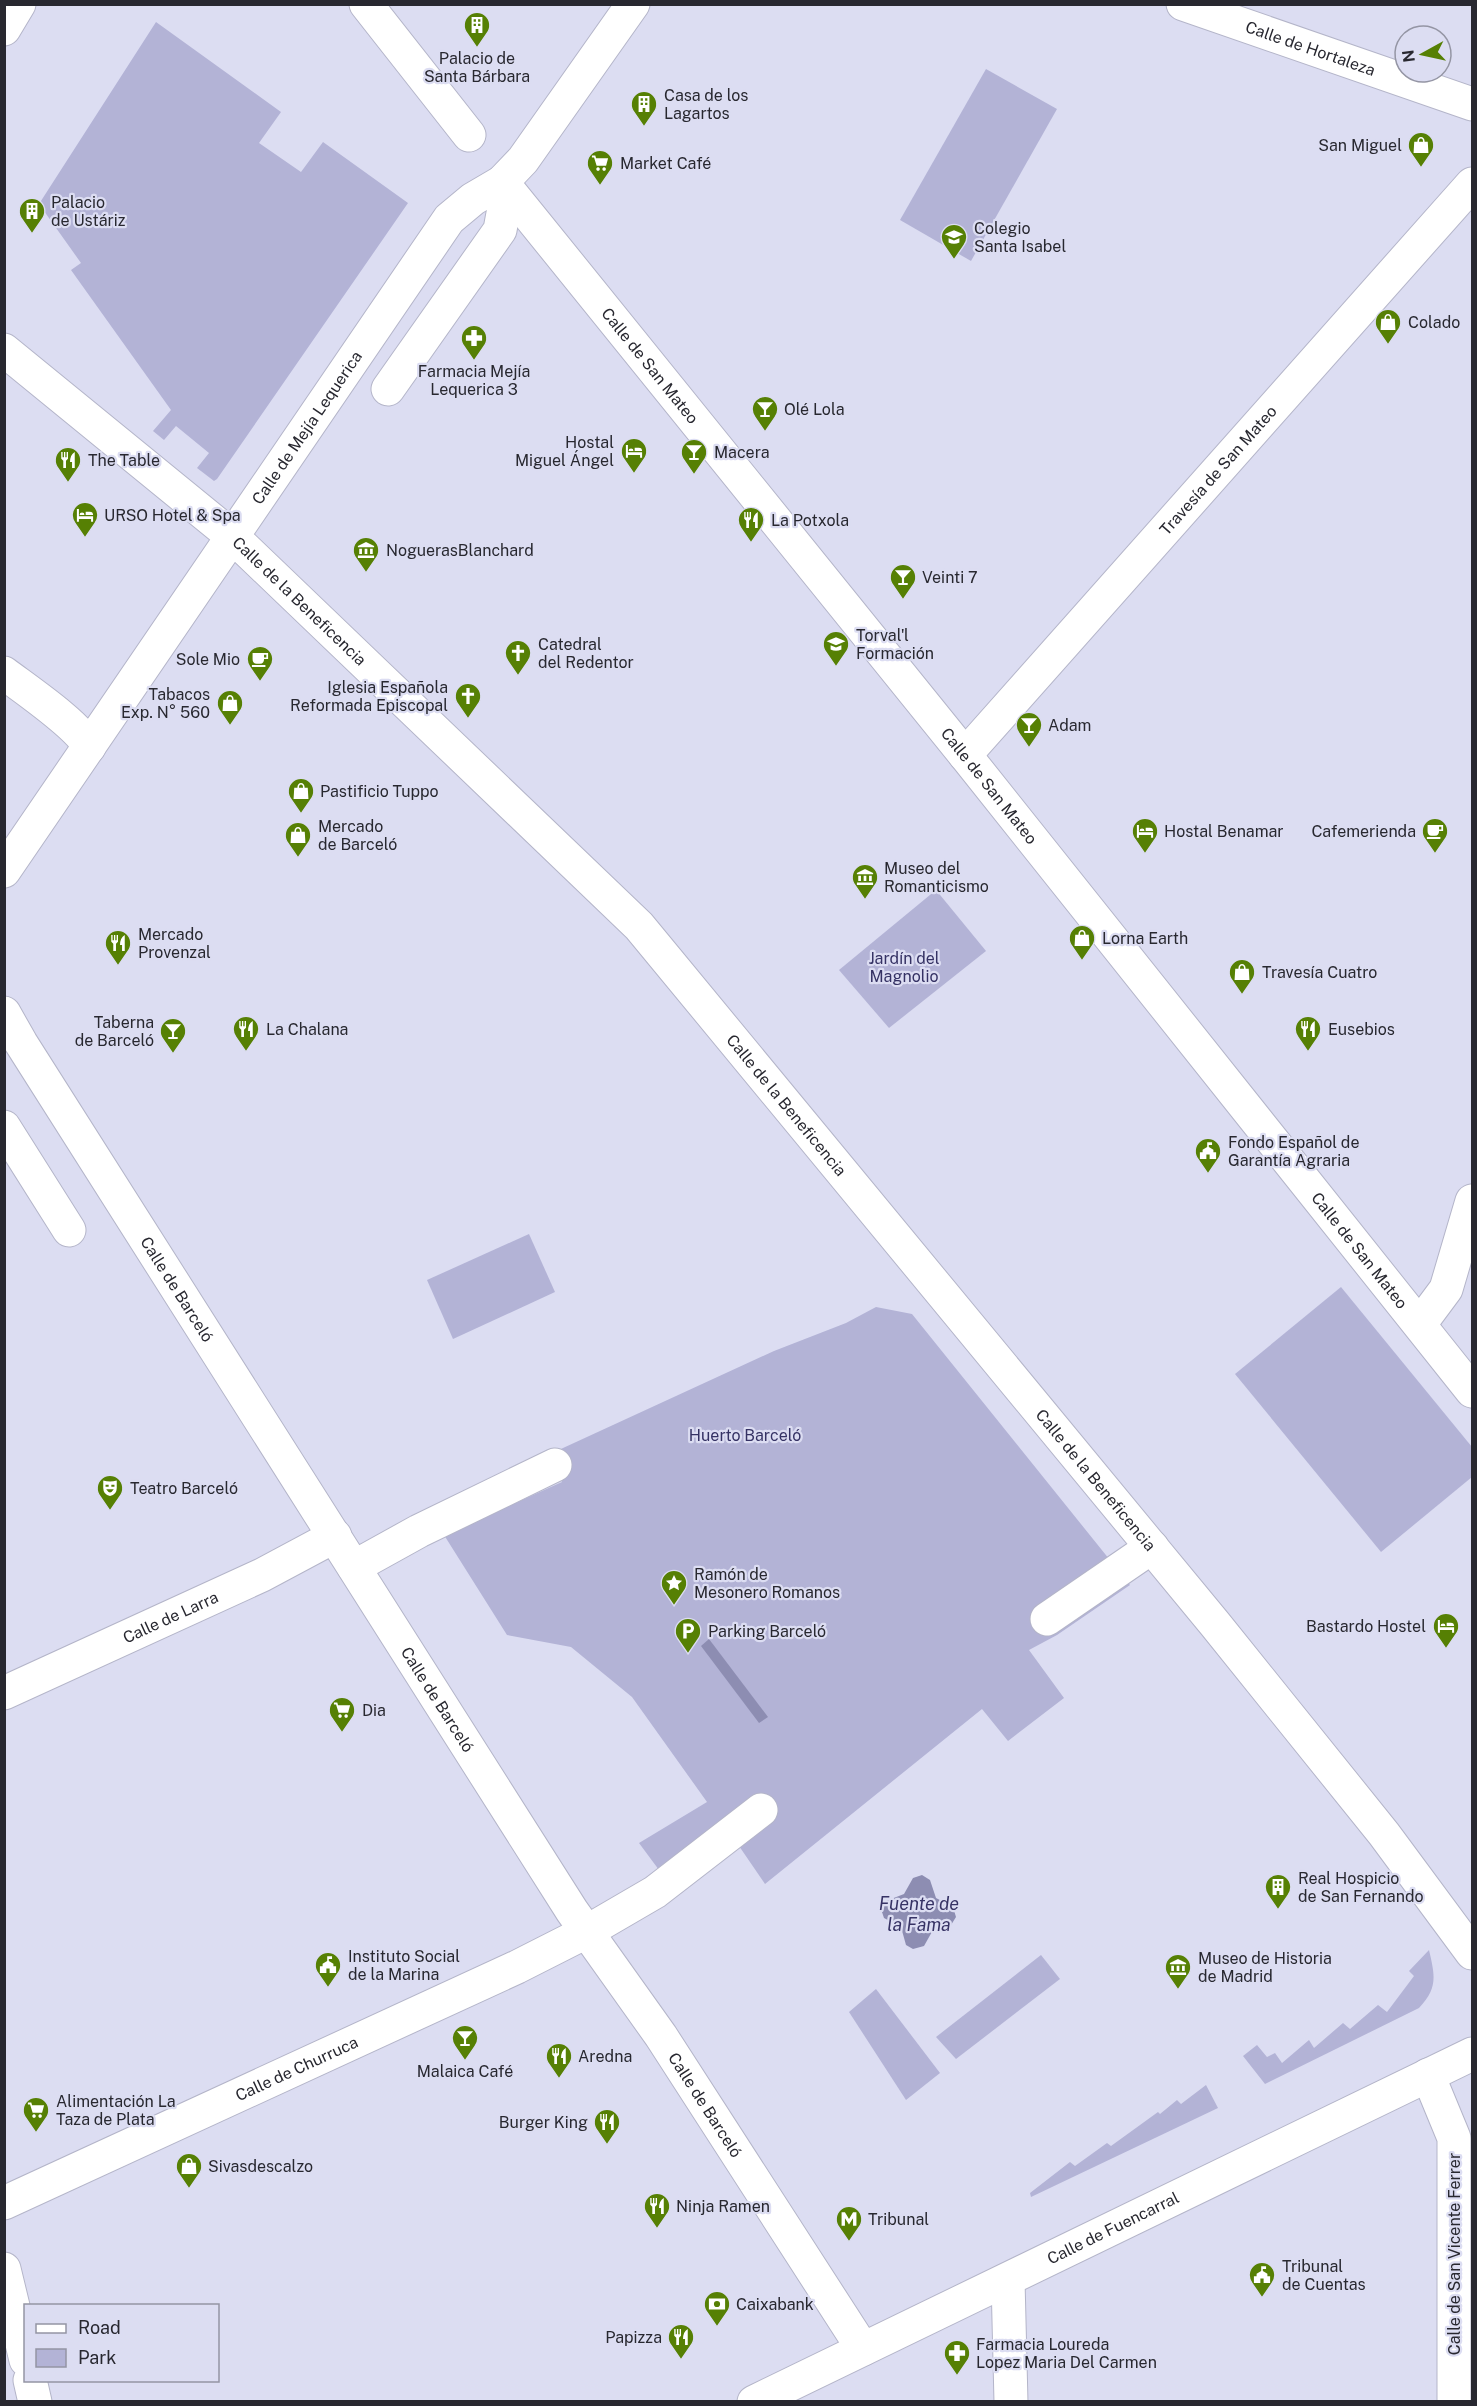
<svg xmlns="http://www.w3.org/2000/svg" width="1477" height="2406" font-family="'Public Sans',sans-serif">
<rect width="100%" height="100%" fill="#dcddf2"/>
<g fill="#b3b3d6">
<path d="M156 22 281 112 259 143 301 172 323 142 408 203 217 479 214 481 197 468 209 453 176 426 164 440 153 431 171 410 71 270 81 263 39 204Z"/>
<path d="M986 69 1057 109 971 261 900 220Z"/>
<path d="M936 890 986 951 889 1028 839 970Z"/>
<path d="M529 1234 555 1292 453 1339 427 1280Z"/>
<path d="M1341 1287 1472 1447V1477L1381 1552 1235 1374Z"/>
<path d="M876 1307 912 1314 1130 1585 1057 1635 1029 1650 1064 1698 1008 1741 982 1709 765 1884 739 1846 659 1870 639 1843 707 1802 632 1697 571 1647 507 1635 444 1535 562 1482 550 1454 774 1351 846 1323Z"/>
<path d="M1429 1950C1435 1976 1438 1988 1419 2008L1265 2084 1243 2056 1257 2045 1267 2057 1275 2053 1282 2063 1309 2040 1314 2048 1343 2023 1350 2029 1378 2005 1387 2012 1414 1976 1409 1971Z"/>
<path d="M1041 1955 1060 1979 956 2059 936 2037Z"/>
<path d="M876 1989 940 2073 906 2100 849 2012Z"/>
<path d="M1206 2085 1218 2108 1031 2197 1030 2193 1070 2162 1075 2166 1107 2143 1111 2146 1158 2112 1160 2114 1177 2100 1181 2104Z"/>
</g>
<g fill="#8d8db2">
<path d="M709 1639 768 1717 759 1723 701 1646Z"/>
<path d="M922 1875 930 1880 936 1898 953 1907 956 1917 951 1925 933 1930 924 1946 913 1949 906 1945 901 1927 884 1918 881 1909 886 1901 904 1894 913 1878Z"/>
</g>
<g fill="none" stroke-linecap="round" stroke-linejoin="round">
<g stroke="#b4b5c9" stroke-width="35">
<g id="minor">
<path d="M366 4 469 135"/>
<path id="s1" d="M1183 4 1472 104"/>
<path d="M4 29 19 4"/>
<path id="s2" d="M502 182 965 755 1472 1391"/>
<path id="s3" d="M4 350 233 537 639 926 1215 1624 1384 1834 1472 1953"/>
<path d="M388 389 500 230 504 208 502 182"/>
<path d="M4 673C25 689 80 726 89 747"/>
<path id="s4" d="M965 755 1472 184"/>
<path id="s5" d="M4 871 449 219 473 199 502 182 523 160 633 4"/>
<path id="s6" d="M4 1013 21 1043 572 1911 661 2036 863 2349"/>
<path d="M4 1127 69 1230"/>
<path d="M1420 1324 1446 1289 1472 1201"/>
<path d="M354 1567 419 1531 555 1465"/>
<path d="M1047 1619 1152 1547"/>
<path id="s7" d="M4 1693 262 1575 335 1536"/>
<path d="M1428 2075 1454 2138V2402"/>
<path id="s8" d="M4 2203 517 1967 588 1931 655 1892 761 1810"/>
<path d="M4 2269 26 2360"/>
<path d="M1008 2280 1011 2402"/>
<path d="M30 2380 35 2402"/>
<path id="s9" d="M754 2402C994 2287 1232 2168 1472 2054"/>
</g>
</g>
<use href="#minor" stroke="#fff" stroke-width="33"/>
</g>
<defs>
<g id="building-pin" transform="scale(1.35)"><path d="M0 17L-7.5 6A9.5 9.5 0 1 1 7.5 6Z" fill="#568004" stroke="#dcddf2"/><path d="M-4-6H4V6H1V3H-1V6H-4ZM-2.5-4.3h1.7v1.8h-1.7ZM.8-4.3h1.7v1.8H.8ZM-2.5-1h1.7V.8h-1.7ZM.8-1h1.7V.8H.8Z" fill="#fff"/></g>
<g id="shop-pin" transform="scale(1.35)"><path d="M0 17L-7.5 6A9.5 9.5 0 1 1 7.5 6Z" fill="#568004" stroke="#dcddf2"/><path d="M-5-2.5h2.3a2.7 3.5 0 0 1 5.4 0H5L5.5 6h-11ZM-1.5-2.5h3a1.5 2.3 0 0 0-3 0Z" fill="#fff"/></g>
<g id="supermarket-pin" transform="scale(1.35)"><path d="M0 17L-7.5 6A9.5 9.5 0 1 1 7.5 6Z" fill="#568004" stroke="#dcddf2"/><path d="M-6-5.5h2.5l.6 2H6L4.5 2H-2.5L-4.4-4H-6ZM-1.5 3.2a1.3 1.3 0 1 0 .1 0ZM3 3.2a1.3 1.3 0 1 0 .1 0Z" fill="#fff"/></g>
<g id="school-pin" transform="scale(1.35)"><path d="M0 17L-7.5 6A9.5 9.5 0 1 1 7.5 6Z" fill="#568004" stroke="#dcddf2"/><path d="M0-5L7-2L0 1L-7-2ZM-4 1L0 2.5L4 1V4Q0 6-4 4Z" fill="#fff"/></g>
<g id="pharmacy-pin" transform="scale(1.35)"><path d="M0 17L-7.5 6A9.5 9.5 0 1 1 7.5 6Z" fill="#568004" stroke="#dcddf2"/><path d="M-2-6h4v4h4v4h-4v4h-4v-4h-4v-4h4Z" fill="#fff"/></g>
<g id="bar-pin" transform="scale(1.35)"><path d="M0 17L-7.5 6A9.5 9.5 0 1 1 7.5 6Z" fill="#568004" stroke="#dcddf2"/><path d="M-6-5H6L.8 .8V4.5H3.5V6h-7V4.5H-.8V.8Z" fill="#fff"/></g>
<g id="hotel-pin" transform="scale(1.35)"><path d="M0 17L-7.5 6A9.5 9.5 0 1 1 7.5 6Z" fill="#568004" stroke="#dcddf2"/><path d="M-6-4.5h1.5V1H6V5H4.5V3h-9V5H-6ZM-4 0a1.8 1.8 0 1 1 3.6 0ZM.5 0V-2.5h3Q6-2.5 6 0Z" fill="#fff"/></g>
<g id="restaurant-pin" transform="scale(1.35)"><path d="M0 17L-7.5 6A9.5 9.5 0 1 1 7.5 6Z" fill="#568004" stroke="#dcddf2"/><path d="M-5-6h1v4h1v-4h1v4h1v-4h1v5L-1.5 .5V6h-2V.5L-5-1ZM5-6V6H3V1.5H1.5Q1.5-4 5-6Z" fill="#fff"/></g>
<g id="museum-pin" transform="scale(1.35)"><path d="M0 17L-7.5 6A9.5 9.5 0 1 1 7.5 6Z" fill="#568004" stroke="#dcddf2"/><path d="M0-6L6-3V-2H-6V-3ZM-5-1h2V3h-2ZM-1-1h2V3h-2ZM3-1h2V3H3ZM-6 4H6V6H-6Z" fill="#fff"/></g>
<g id="church-pin" transform="scale(1.35)"><path d="M0 17L-7.5 6A9.5 9.5 0 1 1 7.5 6Z" fill="#568004" stroke="#dcddf2"/><path d="M-1.2-6h2.4v3.5h3.3v2.4h-3.3V6h-2.4V-.1h-3.3v-2.4h3.3Z" fill="#fff"/></g>
<g id="cafe-pin" transform="scale(1.35)"><path d="M0 17L-7.5 6A9.5 9.5 0 1 1 7.5 6Z" fill="#568004" stroke="#dcddf2"/><path d="M-5.5-4.5H6V0H3Q3 3.5 0 3.5H-2.5Q-5.5 3.5-5.5 0ZM3-3.2v2h1.7v-2ZM-6 4.5H4V6H-6Z" fill="#fff"/></g>
<g id="civic-pin" transform="scale(1.35)"><path d="M0 17L-7.5 6A9.5 9.5 0 1 1 7.5 6Z" fill="#568004" stroke="#dcddf2"/><path d="M-.6-6.5H3V-4.5H.6V-3L4-1V1h2V6H-6V1h2V-1L-.6-3ZM-1.2 2.5V6h2.4V2.5Z" fill="#fff"/></g>
<g id="theatre-pin" transform="scale(1.35)"><path d="M0 17L-7.5 6A9.5 9.5 0 1 1 7.5 6Z" fill="#568004" stroke="#dcddf2"/><path d="M-5-5.5Q0-4 5-5.5V0Q5 5 0 6Q-5 5-5 0ZM-3.3-2.5H-1v1.5H-3.3ZM1-2.5H3.3v1.5H1ZM-2.8 1Q0 5.5 2.8 1Z" fill="#fff"/></g>
<g id="sight-pin" transform="scale(1.35)"><path d="M0 17L-7.5 6A9.5 9.5 0 1 1 7.5 6Z" fill="#568004" stroke="#dcddf2"/><path d="M0-6L1.8-2.2L6-1.7L2.9 1.2L3.7 5.4L0 3.3L-3.7 5.4L-2.9 1.2L-6-1.7L-1.8-2.2Z" fill="#fff"/></g>
<g id="parking-pin" transform="scale(1.35)"><path d="M0 17L-7.5 6A9.5 9.5 0 1 1 7.5 6Z" fill="#568004" stroke="#dcddf2"/><path d="M-3.5-5.5H1a3.5 3.5 0 0 1 0 7H-1V5.5H-3.5ZM-1-3.4V-.6H.8a1.4 1.4 0 0 0 0-2.8Z" fill="#fff"/></g>
<g id="metro-pin" transform="scale(1.35)"><path d="M0 17L-7.5 6A9.5 9.5 0 1 1 7.5 6Z" fill="#568004" stroke="#dcddf2"/><path d="M-5.5 5V-5H-3L0 0L3-5H5.5V5H3V-.5L0 4L-3-.5V5Z" fill="#fff"/></g>
<g id="bank-pin" transform="scale(1.35)"><path d="M0 17L-7.5 6A9.5 9.5 0 1 1 7.5 6Z" fill="#568004" stroke="#dcddf2"/><path d="M-6-4H6V4H-6ZM0-2.3a2.3 2.3 0 1 0 0 4.6a2.3 2.3 0 1 0 0-4.6Z" fill="#fff"/></g>
</defs>
<g fill-rule="evenodd">
<use href="#building-pin" x="477" y="25"/>
<use href="#building-pin" x="644" y="104"/>
<use href="#shop-pin" x="1421" y="145"/>
<use href="#supermarket-pin" x="600" y="163"/>
<use href="#building-pin" x="32" y="211"/>
<use href="#school-pin" x="954" y="237"/>
<use href="#shop-pin" x="1388" y="322"/>
<use href="#pharmacy-pin" x="474" y="338"/>
<use href="#bar-pin" x="765" y="409"/>
<use href="#hotel-pin" x="634" y="451"/>
<use href="#bar-pin" x="694" y="452"/>
<use href="#restaurant-pin" x="68" y="460"/>
<use href="#hotel-pin" x="85" y="515"/>
<use href="#restaurant-pin" x="751" y="520"/>
<use href="#museum-pin" x="366" y="550"/>
<use href="#bar-pin" x="903" y="577"/>
<use href="#school-pin" x="836" y="644"/>
<use href="#church-pin" x="518" y="653"/>
<use href="#cafe-pin" x="260" y="659"/>
<use href="#church-pin" x="468" y="696"/>
<use href="#shop-pin" x="230" y="703"/>
<use href="#bar-pin" x="1029" y="725"/>
<use href="#shop-pin" x="301" y="791"/>
<use href="#hotel-pin" x="1145" y="831"/>
<use href="#cafe-pin" x="1435" y="831"/>
<use href="#shop-pin" x="298" y="835"/>
<use href="#museum-pin" x="865" y="877"/>
<use href="#shop-pin" x="1082" y="938"/>
<use href="#restaurant-pin" x="118" y="943"/>
<use href="#shop-pin" x="1242" y="972"/>
<use href="#restaurant-pin" x="246" y="1029"/>
<use href="#restaurant-pin" x="1308" y="1029"/>
<use href="#bar-pin" x="173" y="1031"/>
<use href="#civic-pin" x="1208" y="1151"/>
<use href="#theatre-pin" x="110" y="1488"/>
<use href="#sight-pin" x="674" y="1583"/>
<use href="#hotel-pin" x="1446" y="1626"/>
<use href="#parking-pin" x="688" y="1631"/>
<use href="#supermarket-pin" x="342" y="1710"/>
<use href="#building-pin" x="1278" y="1887"/>
<use href="#civic-pin" x="328" y="1965"/>
<use href="#museum-pin" x="1178" y="1967"/>
<use href="#bar-pin" x="465" y="2038"/>
<use href="#restaurant-pin" x="559" y="2056"/>
<use href="#supermarket-pin" x="36" y="2110"/>
<use href="#restaurant-pin" x="607" y="2122"/>
<use href="#shop-pin" x="189" y="2166"/>
<use href="#restaurant-pin" x="657" y="2206"/>
<use href="#metro-pin" x="849" y="2219"/>
<use href="#civic-pin" x="1262" y="2275"/>
<use href="#bank-pin" x="717" y="2304"/>
<use href="#restaurant-pin" x="681" y="2337"/>
<use href="#pharmacy-pin" x="957" y="2353"/>
</g>
<g text-anchor="middle" dominant-baseline="central" stroke-width="4.5" stroke-linejoin="round" paint-order="stroke">
<g font-size="16" fill="#282830" stroke="#dcddf2">
<text stroke="none"><textPath href="#s1" startOffset="135">Calle de Hortaleza</textPath></text>
<text stroke="none"><textPath href="#s2" startOffset="236">Calle de San Mateo</textPath></text>
<text stroke="none"><textPath href="#s5" startOffset="537">Calle de Mejía Lequerica</textPath></text>
<text stroke="none"><textPath href="#s4" startOffset="381">Travesía de San Mateo</textPath></text>
<text stroke="none"><textPath href="#s3" startOffset="388">Calle de la Beneficencia</textPath></text>
<text stroke="none"><textPath href="#s2" startOffset="776">Calle de San Mateo</textPath></text>
<text stroke="none"><textPath href="#s3" startOffset="1090">Calle de la Beneficencia</textPath></text>
<text stroke="none"><textPath href="#s2" startOffset="1370">Calle de San Mateo</textPath></text>
<text stroke="none"><textPath href="#s6" startOffset="326">Calle de Barceló</textPath></text>
<text stroke="none"><textPath href="#s3" startOffset="1576">Calle de la Beneficencia</textPath></text>
<text stroke="none"><textPath href="#s7" startOffset="183">Calle de Larra</textPath></text>
<text stroke="none"><textPath href="#s6" startOffset="812">Calle de Barceló</textPath></text>
<text stroke="none"><textPath href="#s8" startOffset="322">Calle de Churruca</textPath></text>
<text stroke="none"><textPath href="#s6" startOffset="1298">Calle de Barceló</textPath></text>
<text stroke="none"><textPath href="#s9" startOffset="399">Calle de Fuencarral</textPath></text>
<text transform="translate(1454 2254) rotate(-90)">Calle de San Vicente Ferrer</text>
</g>
<g font-size="16" fill="#282830" stroke="#dcddf2" text-anchor="start">
<text x="477" y="58" text-anchor="middle">Palacio de<tspan x="477" dy="18">Santa Bárbara</tspan></text>
<text x="664" y="95">Casa de los<tspan x="664" dy="18">Lagartos</tspan></text>
<text x="1402" y="145" text-anchor="end">San Miguel</text>
<text x="620" y="163">Market Café</text>
<text x="51" y="202">Palacio<tspan x="51" dy="18">de Ustáriz</tspan></text>
<text x="974" y="228">Colegio<tspan x="974" dy="18">Santa Isabel</tspan></text>
<text x="1408" y="322">Colado</text>
<text x="474" y="371" text-anchor="middle">Farmacia Mejía<tspan x="474" dy="18">Lequerica 3</tspan></text>
<text x="784" y="409">Olé Lola</text>
<text x="614" y="442" text-anchor="end">Hostal<tspan x="614" dy="18">Miguel Ángel</tspan></text>
<text x="714" y="452">Macera</text>
<text x="88" y="460">The Table</text>
<text x="104" y="515">URSO Hotel &amp; Spa</text>
<text x="771" y="520">La Potxola</text>
<text x="386" y="550">NoguerasBlanchard</text>
<text x="922" y="577">Veinti 7</text>
<text x="856" y="635">Torval'l<tspan x="856" dy="18">Formación</tspan></text>
<text x="538" y="644">Catedral<tspan x="538" dy="18">del Redentor</tspan></text>
<text x="240" y="659" text-anchor="end">Sole Mio</text>
<text x="448" y="687" text-anchor="end">Iglesia Española<tspan x="448" dy="18">Reformada Episcopal</tspan></text>
<text x="210" y="694" text-anchor="end">Tabacos<tspan x="210" dy="18">Exp. N° 560</tspan></text>
<text x="1048" y="725">Adam</text>
<text x="320" y="791">Pastificio Tuppo</text>
<text x="318" y="826">Mercado<tspan x="318" dy="18">de Barceló</tspan></text>
<text x="1164" y="831">Hostal Benamar</text>
<text x="1416" y="831" text-anchor="end">Cafemerienda</text>
<text x="884" y="868">Museo del<tspan x="884" dy="18">Romanticismo</tspan></text>
<text x="138" y="934">Mercado<tspan x="138" dy="18">Provenzal</tspan></text>
<text x="1102" y="938">Lorna Earth</text>
<text x="1262" y="972">Travesía Cuatro</text>
<text x="154" y="1022" text-anchor="end">Taberna<tspan x="154" dy="18">de Barceló</tspan></text>
<text x="266" y="1029">La Chalana</text>
<text x="1328" y="1029">Eusebios</text>
<text x="1228" y="1142">Fondo Español de<tspan x="1228" dy="18">Garantía Agraria</tspan></text>
<text x="130" y="1488">Teatro Barceló</text>
<text x="694" y="1574">Ramón de<tspan x="694" dy="18">Mesonero Romanos</tspan></text>
<text x="1426" y="1626" text-anchor="end">Bastardo Hostel</text>
<text x="708" y="1631">Parking Barceló</text>
<text x="362" y="1710">Dia</text>
<text x="1298" y="1878">Real Hospicio<tspan x="1298" dy="18">de San Fernando</tspan></text>
<text x="348" y="1956">Instituto Social<tspan x="348" dy="18">de la Marina</tspan></text>
<text x="1198" y="1958">Museo de Historia<tspan x="1198" dy="18">de Madrid</tspan></text>
<text x="578" y="2056">Aredna</text>
<text x="465" y="2071" text-anchor="middle">Malaica Café</text>
<text x="56" y="2101">Alimentación La<tspan x="56" dy="18">Taza de Plata</tspan></text>
<text x="588" y="2122" text-anchor="end">Burger King</text>
<text x="208" y="2166">Sivasdescalzo</text>
<text x="676" y="2206">Ninja Ramen</text>
<text x="868" y="2219">Tribunal</text>
<text x="1282" y="2266">Tribunal<tspan x="1282" dy="18">de Cuentas</tspan></text>
<text x="736" y="2304">Caixabank</text>
<text x="662" y="2337" text-anchor="end">Papizza</text>
<text x="976" y="2344">Farmacia Loureda<tspan x="976" dy="18">Lopez Maria Del Carmen</tspan></text>
</g>
<g font-size="16" fill="#353264" stroke="#dcddf2">
<text x="904" y="958">Jardín del<tspan x="904" dy="18">Magnolio</tspan></text>
<text x="745" y="1435">Huerto Barceló</text>
</g>
<g font-size="18" font-style="italic" fill="#373365" stroke="#dcddf2">
<text x="919" y="1903">Fuente de<tspan x="919" dy="21">la Fama</tspan></text>
</g>
</g>
<rect width="1477" height="2406" fill="none" stroke="#282830" stroke-width="12"/>
<rect x="24" y="2304" width="195" height="78" fill="#dcddf2" stroke="#9495a4" stroke-width="1.5"/>
<rect x="36" y="2324" width="30" height="9" fill="#ffffff" stroke="#9495a4" stroke-width="1.5"/>
<text x="78" y="2334" font-size="18" fill="#282830">Road</text>
<rect x="36" y="2349" width="30" height="18" fill="#b3b3d6" stroke="#9495a4" stroke-width="1.5"/>
<text x="78" y="2364" font-size="18" fill="#282830">Park</text>
<g transform="translate(1423 54) rotate(262)"><circle r="28" fill="#dcddf2" stroke="#9495a4" stroke-width="1.5"/>
<path d="M0-4.5L10 22L0 15L-10 22Z" fill="#568004"/>
<text y="-9" font-size="16" font-weight="bold" text-anchor="middle" fill="#282830">N</text>
</g>
</svg>
